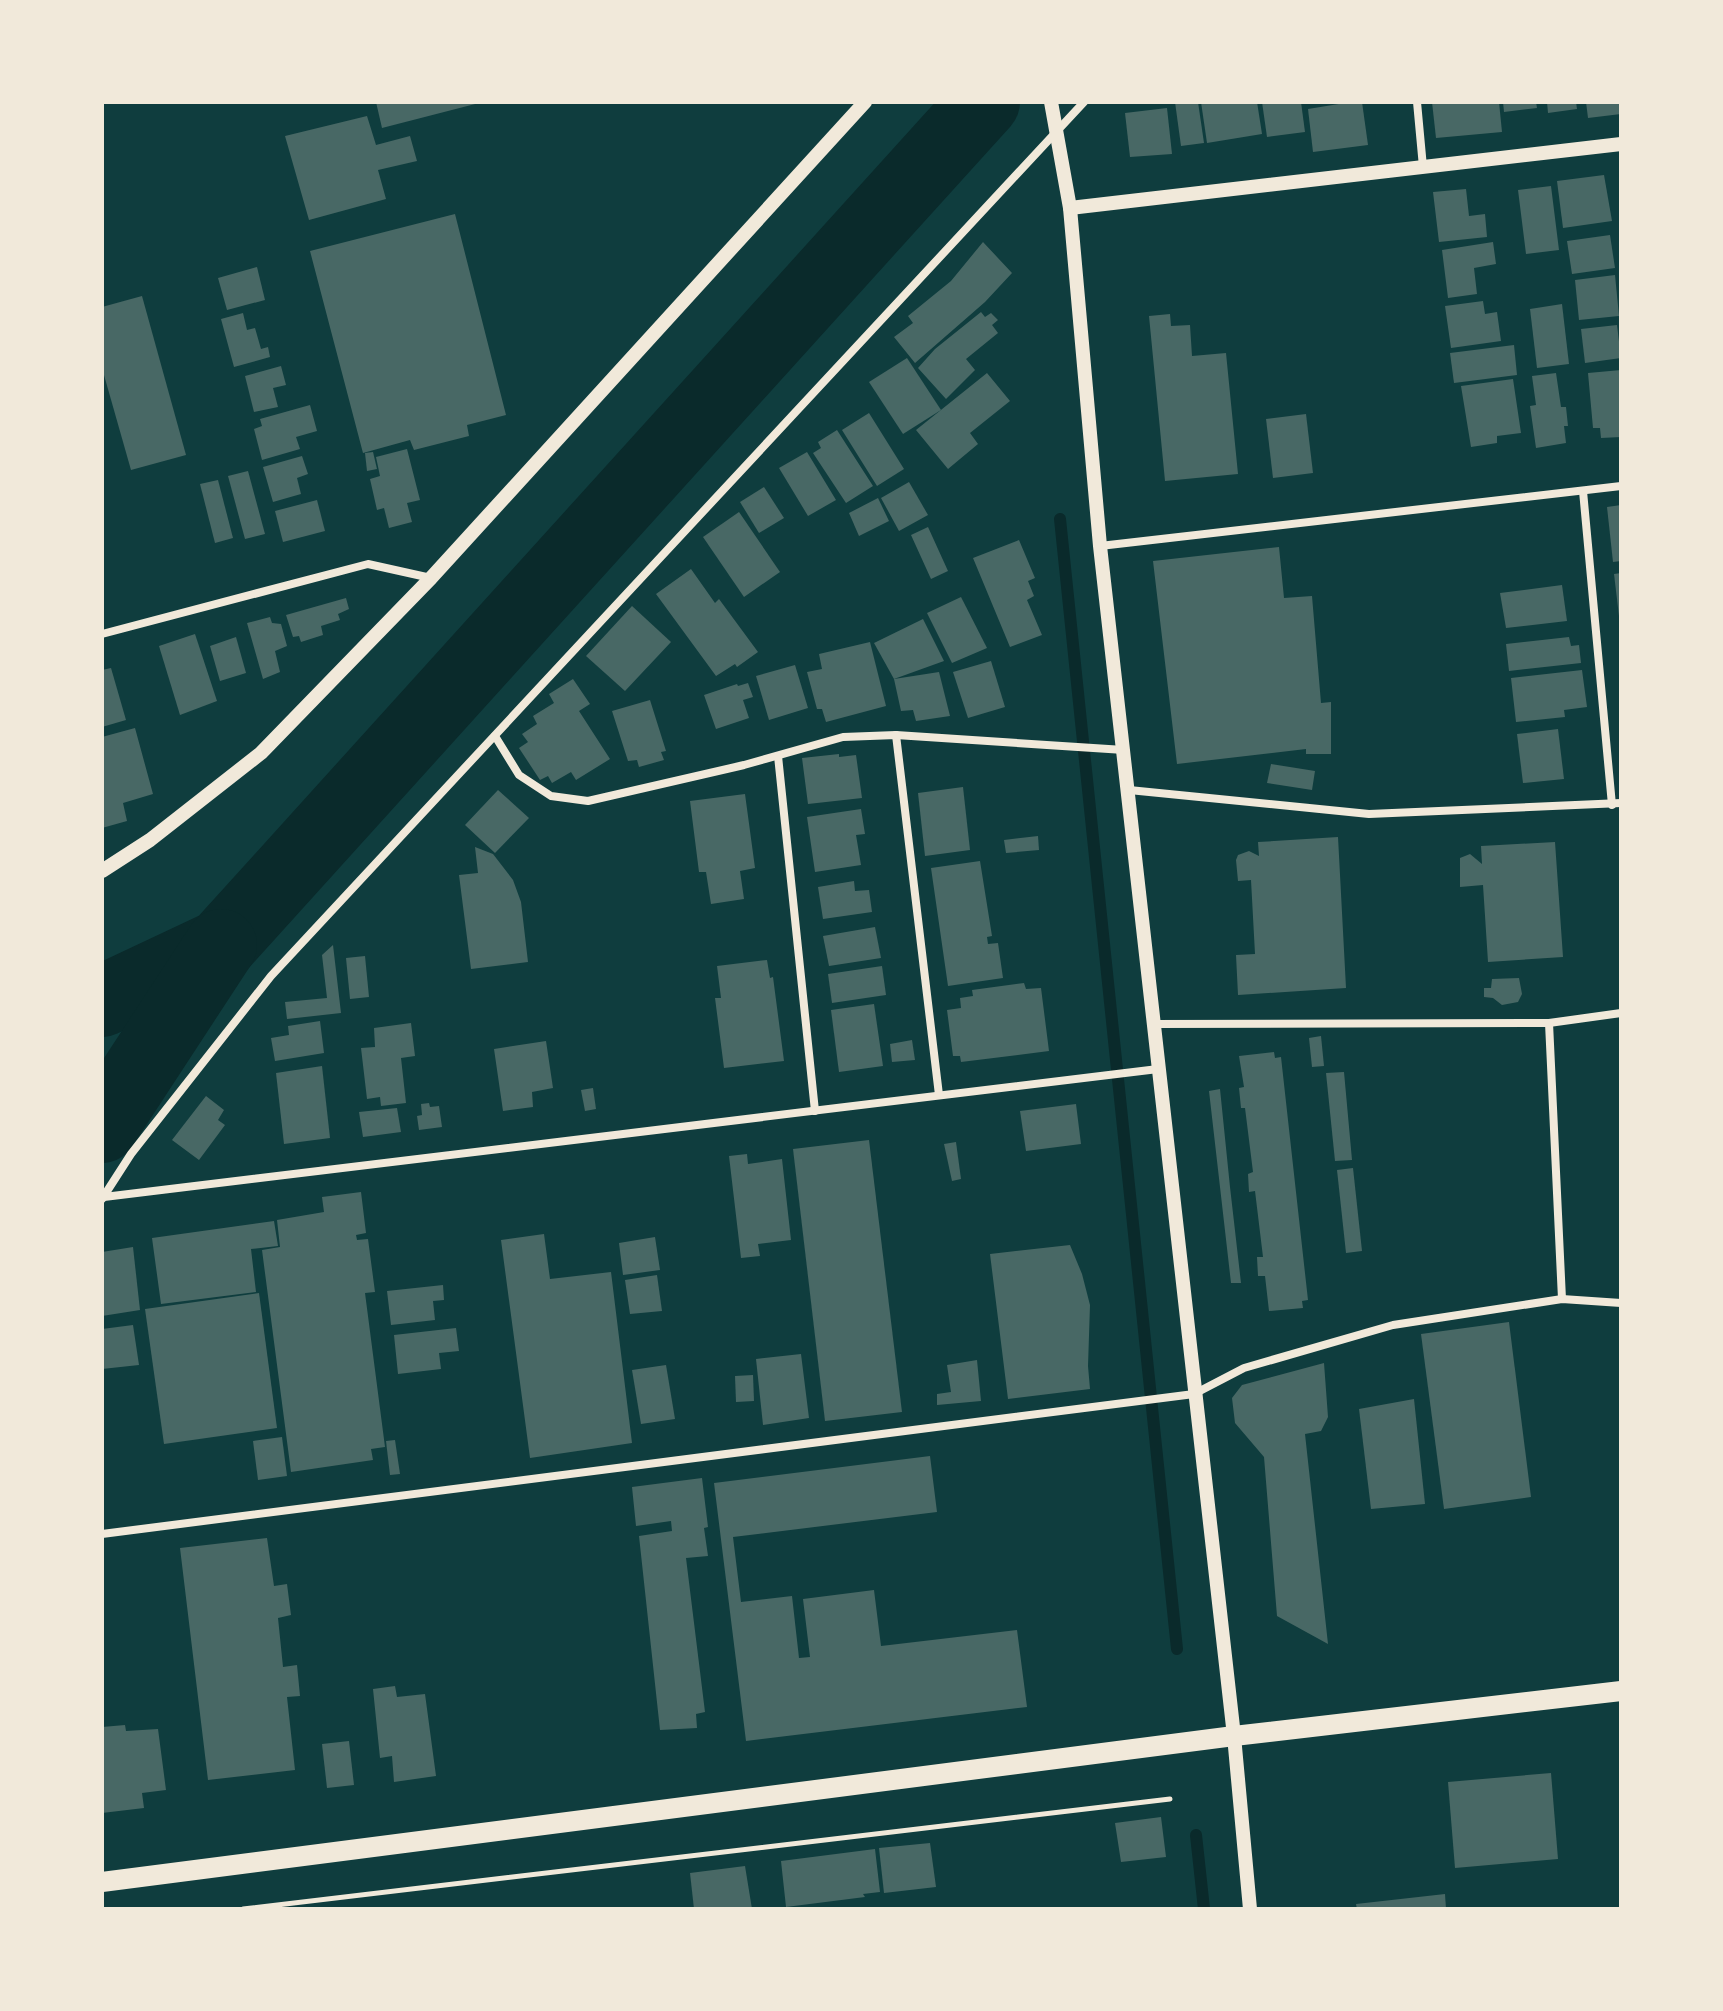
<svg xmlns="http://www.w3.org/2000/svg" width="1723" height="2011" font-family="'Roboto Serif',serif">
<rect width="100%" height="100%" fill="#0f3d3e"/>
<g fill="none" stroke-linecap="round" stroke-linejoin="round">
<g stroke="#0a2a2b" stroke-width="12">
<path d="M1060 519 1177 1649"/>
<path d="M1196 1835 1204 1909"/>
</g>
<g stroke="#0a2a2b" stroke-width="72">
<path d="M102 1001 221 945 984 102"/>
<path d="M102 1127 221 945"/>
</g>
</g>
<g fill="#486865">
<path d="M376 102H479V103L382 128Z"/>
<path d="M1175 102H1198L1204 143 1181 146Z"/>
<path d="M1201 102H1257L1262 134 1207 143Z"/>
<path d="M1262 102H1301L1305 132 1267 137Z"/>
<path d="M1351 102H1362L1368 145 1313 152 1308 109Z"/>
<path d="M1432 102H1499L1502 132 1436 138Z"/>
<path d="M1503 102H1536L1537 108 1504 112Z"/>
<path d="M1547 102H1576L1577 109 1548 113Z"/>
<path d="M1586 102H1621V114L1588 118Z"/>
<path d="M1167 108 1172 154 1130 157 1125 113Z"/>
<path d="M367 116 376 145 410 136 417 161 378 170 386 199 309 220 285 136Z"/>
<path d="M1604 175 1612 221 1563 228 1557 181Z"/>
<path d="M1551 186 1559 250 1526 254 1518 190Z"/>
<path d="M1466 189 1469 216 1485 214 1487 237 1439 242 1433 192Z"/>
<path d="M455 214 506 415 467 425 469 436 414 450 410 440 363 453 310 251Z"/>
<path d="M1610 235 1615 268 1572 274 1567 241Z"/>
<path d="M983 242 1012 273 985 302 915 363 894 337 913 323 908 316 951 281Z"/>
<path d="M1493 242 1496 264 1474 268 1477 294 1448 298 1442 250Z"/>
<path d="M257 267 265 300 227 310 218 278Z"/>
<path d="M1615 275 1619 316 1579 320 1575 280Z"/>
<path d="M142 296 186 455 131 470 102 368V307Z"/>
<path d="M1483 301 1485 314 1497 312 1501 341 1451 348 1445 306Z"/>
<path d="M1562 304 1569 364 1537 368 1530 309Z"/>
<path d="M981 312 985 317 991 313 998 320 992 325 998 333 966 359 975 370 946 399 918 368 935 349Z"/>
<path d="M243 313 247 330 255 328 261 349 268 347 270 357 234 367 221 319Z"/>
<path d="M1170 314 1171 326 1190 325 1192 356 1226 353 1238 474 1165 481 1149 316Z"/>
<path d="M1617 325 1621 358 1585 363 1581 329Z"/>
<path d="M1514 345 1517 375 1454 383 1450 353Z"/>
<path d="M907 358 941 410 903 434 869 382Z"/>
<path d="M281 366 286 385 273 388 278 407 254 412 245 376Z"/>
<path d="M1621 370V437L1601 438 1600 428H1593L1588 373Z"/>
<path d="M987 373 1010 401 970 433 978 444 948 469 916 430Z"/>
<path d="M1556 373 1561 407H1566L1568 426H1564L1566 443 1536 448 1530 406 1536 405 1532 376Z"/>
<path d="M1513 379 1521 433 1497 436V443L1471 447 1461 386Z"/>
<path d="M310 405 317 431 296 437 300 449 262 460 254 429 262 426 260 419Z"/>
<path d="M869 413 904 469 877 486 842 430Z"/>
<path d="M1306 414 1313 473 1273 478 1266 419Z"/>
<path d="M837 430 873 486 846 503 813 453 821 448 818 442Z"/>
<path d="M407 449 420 500 407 503 412 522 389 528 384 508 377 510 370 479 380 476 376 457Z"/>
<path d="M373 452 377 469 367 471 365 453Z"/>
<path d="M807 452 836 500 808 516 779 468Z"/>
<path d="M302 456 308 474 297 478 301 494 273 502 263 467Z"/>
<path d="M248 471 265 534 245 539 228 476Z"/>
<path d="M218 480 233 538 215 543 200 484Z"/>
<path d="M909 482 928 515 899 531 881 498Z"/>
<path d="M764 487 784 518 759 533 740 502Z"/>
<path d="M878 498 889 521 859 536 849 513Z"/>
<path d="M317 500 325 531 283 542 275 511Z"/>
<path d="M1621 505V561L1613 562 1607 507Z"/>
<path d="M739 512 780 572 744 597 703 537Z"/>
<path d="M928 527 948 571 931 579 911 535Z"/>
<path d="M1019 540 1035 578 1028 581 1034 596 1027 600 1042 635 1010 647 973 558Z"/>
<path d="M1279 547 1284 598 1312 596 1321 703 1331 702V754H1306V749L1177 764 1153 561Z"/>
<path d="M691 569 715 603 719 599 758 652 737 667 735 664 716 676 656 594Z"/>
<path d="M1621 573V616H1619L1614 574Z"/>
<path d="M1562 585 1567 621 1506 628 1500 593Z"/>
<path d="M961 597 987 648 952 663 927 613Z"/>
<path d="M346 598 349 609 338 614 340 620 321 626 323 635 301 642 299 636 293 637 286 615Z"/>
<path d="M632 606 671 642 625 691 586 656Z"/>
<path d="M270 617 272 623 281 624 287 646 275 651 280 672 263 679 247 623Z"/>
<path d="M923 619 944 661 894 679 874 643Z"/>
<path d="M195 634 217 701 180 715 159 646Z"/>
<path d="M236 637 246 673 220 681 210 646Z"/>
<path d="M1569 637 1571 646 1579 645 1581 663 1509 671 1506 644Z"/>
<path d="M870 642 886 706 826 722 822 709H817L807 672 822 669 819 654Z"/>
<path d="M991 661 1005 707 968 718 953 672Z"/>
<path d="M795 665 808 708 769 720 756 676Z"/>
<path d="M111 668 126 720 102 727V670Z"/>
<path d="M1582 670 1587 707 1564 710 1565 717 1516 722 1511 678Z"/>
<path d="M939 672 950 716 916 721 913 710 901 711 894 679Z"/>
<path d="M573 679 590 704 579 711 610 759 576 780 571 772 552 783 548 776 540 780 519 748 528 742 522 734 537 724 533 716 554 703 549 694Z"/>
<path d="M748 683 753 697 743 700 749 718 716 729 704 695 737 684 738 686Z"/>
<path d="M650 700 666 751 661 752 664 760 639 767 637 760 628 761 612 711Z"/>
<path d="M135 728 153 794 123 803 127 821 102 828V737Z"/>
<path d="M1558 729 1564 779 1523 783 1517 734Z"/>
<path d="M839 754V757L856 755 862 798 808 804 802 758Z"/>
<path d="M1271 764 1315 771 1312 790 1267 783Z"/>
<path d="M963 787 970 850 925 856 918 793Z"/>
<path d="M498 790 529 818 495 853 465 825Z"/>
<path d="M745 794 755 868 740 871 744 899 711 904 706 872H699L690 801Z"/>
<path d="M861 809 865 834 856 835 861 865 815 872 807 817Z"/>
<path d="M1038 836 1039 850 1006 853 1004 840Z"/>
<path d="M1338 837 1346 988 1238 995 1236 955 1255 954 1251 880 1238 881 1236 860 1238 855 1249 851 1259 856 1258 842Z"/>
<path d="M1555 842 1563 957 1488 962 1483 885 1460 887V858L1470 854 1482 864 1481 846Z"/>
<path d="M475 847 493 854 513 880 521 902 528 962 471 969 459 875 478 873Z"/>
<path d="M980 861 992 936 987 937 988 944 998 943 1003 978 948 986 931 868Z"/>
<path d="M854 881 855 891 869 890 872 912 823 919 818 887Z"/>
<path d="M875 927 881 958 829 966 823 936Z"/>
<path d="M333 945 341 1013 287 1019 285 1002 327 998 322 955Z"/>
<path d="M365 956 369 997 350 999 346 958Z"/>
<path d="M767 960 770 978 773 977 784 1061 724 1068 715 998H721L717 966Z"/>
<path d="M882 966 886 995 832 1003 828 974Z"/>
<path d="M1519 978 1522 994 1518 1002 1502 1005 1493 998 1484 997V988H1491L1492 979Z"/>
<path d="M1024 983 1026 989 1041 988 1049 1051 961 1062 960 1056H953L947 1010 961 1008 960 998 973 996 972 990Z"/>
<path d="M874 1004 883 1066 839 1072 831 1010Z"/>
<path d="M320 1021 324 1053 275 1061 271 1038 289 1035 288 1026Z"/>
<path d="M411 1023 415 1056 401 1058 406 1103 381 1106 380 1097 367 1099 361 1048 375 1047 374 1028Z"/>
<path d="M1321 1036 1324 1066 1312 1067 1309 1038Z"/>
<path d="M912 1040 915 1060 892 1062 890 1044Z"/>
<path d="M546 1041 553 1088 532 1092 533 1107 503 1111 494 1049Z"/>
<path d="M1274 1052 1275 1058 1281 1057 1308 1300 1302 1301 1303 1308 1269 1311 1265 1276H1258L1257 1257H1263L1255 1191 1249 1192 1248 1174 1253 1172 1245 1108H1241L1239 1088 1244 1087 1239 1056Z"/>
<path d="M322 1066 330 1138 284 1144 276 1073Z"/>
<path d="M1344 1072 1352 1160 1335 1161 1326 1073Z"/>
<path d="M593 1088 596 1109 585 1111 581 1090Z"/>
<path d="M1220 1089 1230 1187 1241 1283H1231L1209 1091Z"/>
<path d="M206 1096 224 1110 218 1120 225 1125 199 1160 172 1140Z"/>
<path d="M429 1103 430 1107 439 1106 442 1127 419 1130 417 1116 422 1115 421 1104Z"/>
<path d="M1076 1104 1081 1144 1026 1151 1020 1111Z"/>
<path d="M397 1108 401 1132 363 1137 359 1112Z"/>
<path d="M869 1140 902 1412 825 1421 793 1149Z"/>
<path d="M956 1142 961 1179 952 1181 944 1144Z"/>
<path d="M747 1154 748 1164 782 1159 791 1240 758 1244 760 1256 741 1258 729 1156Z"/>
<path d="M1353 1168 1362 1251 1346 1253 1337 1170Z"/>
<path d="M361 1192 366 1233 356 1235 357 1240 368 1239 375 1292 365 1293 385 1447 371 1449 373 1460 291 1472 262 1250 280 1247 277 1220 324 1212 322 1197Z"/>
<path d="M274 1221 278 1246 251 1249 256 1292 161 1304 152 1238Z"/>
<path d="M544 1234 550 1279 611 1272 632 1443 530 1458 501 1240Z"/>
<path d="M655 1237 660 1270 623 1275 619 1243Z"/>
<path d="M1070 1245 1082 1274 1090 1305 1088 1366 1090 1389 1008 1399 990 1254Z"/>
<path d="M133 1247 140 1310 102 1316V1252Z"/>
<path d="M657 1275 662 1311 630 1314 625 1280Z"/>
<path d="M443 1285 444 1300 433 1301 435 1320 391 1325 387 1291Z"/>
<path d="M259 1293 277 1428 164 1444 145 1309Z"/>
<path d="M1509 1322 1531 1497 1444 1509 1421 1334Z"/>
<path d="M133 1325 139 1365 102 1369V1329Z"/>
<path d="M456 1328 459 1351 439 1353 441 1369 398 1374 394 1335Z"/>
<path d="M801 1354 809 1418 763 1425 756 1359Z"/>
<path d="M977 1360 981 1401 937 1405V1394L951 1392 947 1365Z"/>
<path d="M1324 1363 1328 1417 1321 1431 1305 1434 1328 1644 1277 1616 1264 1457 1235 1423 1232 1398 1242 1385Z"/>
<path d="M666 1365 675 1419 641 1424 632 1370Z"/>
<path d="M753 1375 754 1401 736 1402 735 1376Z"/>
<path d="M1414 1399 1425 1504 1371 1509 1359 1409Z"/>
<path d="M282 1437 287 1476 258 1480 253 1441Z"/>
<path d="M395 1440 400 1474 390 1475 386 1441Z"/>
<path d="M930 1456 937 1512 733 1537 741 1602 792 1596 799 1658 810 1657 803 1599 874 1590 881 1646 1017 1630 1027 1707 746 1741 714 1483Z"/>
<path d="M702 1478 708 1527 704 1528 708 1556 686 1558 705 1712 696 1714 697 1728 660 1730 639 1536 672 1531 671 1521 636 1526 632 1487Z"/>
<path d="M267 1538 274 1586 287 1584 291 1615 278 1618 283 1667 297 1665 300 1696 287 1697 295 1770 208 1780 180 1548Z"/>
<path d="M395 1686 397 1697 425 1694 436 1776 394 1782 392 1756 380 1758 373 1689Z"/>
<path d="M125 1725 126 1731 158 1729 166 1790 142 1793 144 1808 102 1813V1727Z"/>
<path d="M349 1741 354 1785 327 1788 322 1744Z"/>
<path d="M1551 1773 1558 1859 1455 1868 1448 1782Z"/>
<path d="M1161 1817 1166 1857 1121 1862 1115 1823Z"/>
<path d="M930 1843 936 1887 884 1893 879 1848Z"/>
<path d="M875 1849 880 1892 863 1894 865 1897 786 1907 781 1861Z"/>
<path d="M745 1866 752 1909H694L690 1873Z"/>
<path d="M1445 1894 1446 1909H1357L1356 1904Z"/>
</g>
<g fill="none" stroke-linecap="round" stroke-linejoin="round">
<path stroke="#f1e9da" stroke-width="5" d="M243 1909 1170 1799"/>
<g stroke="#f1e9da" stroke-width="8">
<path d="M1417 102 1423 167"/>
<path d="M1583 491 1612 805"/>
<path d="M1100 546 1621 486"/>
<path d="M102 634 368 564 431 578"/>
<path d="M896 735 939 1095"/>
<path d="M495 736 519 775 551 796 588 801 744 765 843 737 896 735 1124 750"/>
<path d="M778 756 815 1111"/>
<path d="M1129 790 1369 814 1621 803"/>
<path d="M1549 1023 1562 1299"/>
<path d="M1153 1024 1549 1023 1621 1013"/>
<path d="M104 1197 1158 1069"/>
<path d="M102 1199 131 1154 271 976 1084 102"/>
<path d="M102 1534 1194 1394 1244 1368 1393 1325 1562 1299 1621 1303"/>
</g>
<g stroke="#f1e9da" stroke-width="14">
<path d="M1051 102 1070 208 1100 546 1234 1736 1250 1909"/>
<path d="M1070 208 1621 144"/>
<path d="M102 871 150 840 261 753 431 578 865 102"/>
</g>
<path stroke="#f1e9da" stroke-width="20" d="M102 1882 1234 1736 1621 1691"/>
</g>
<rect width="1723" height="2011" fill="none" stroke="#f1e9da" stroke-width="208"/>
</svg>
